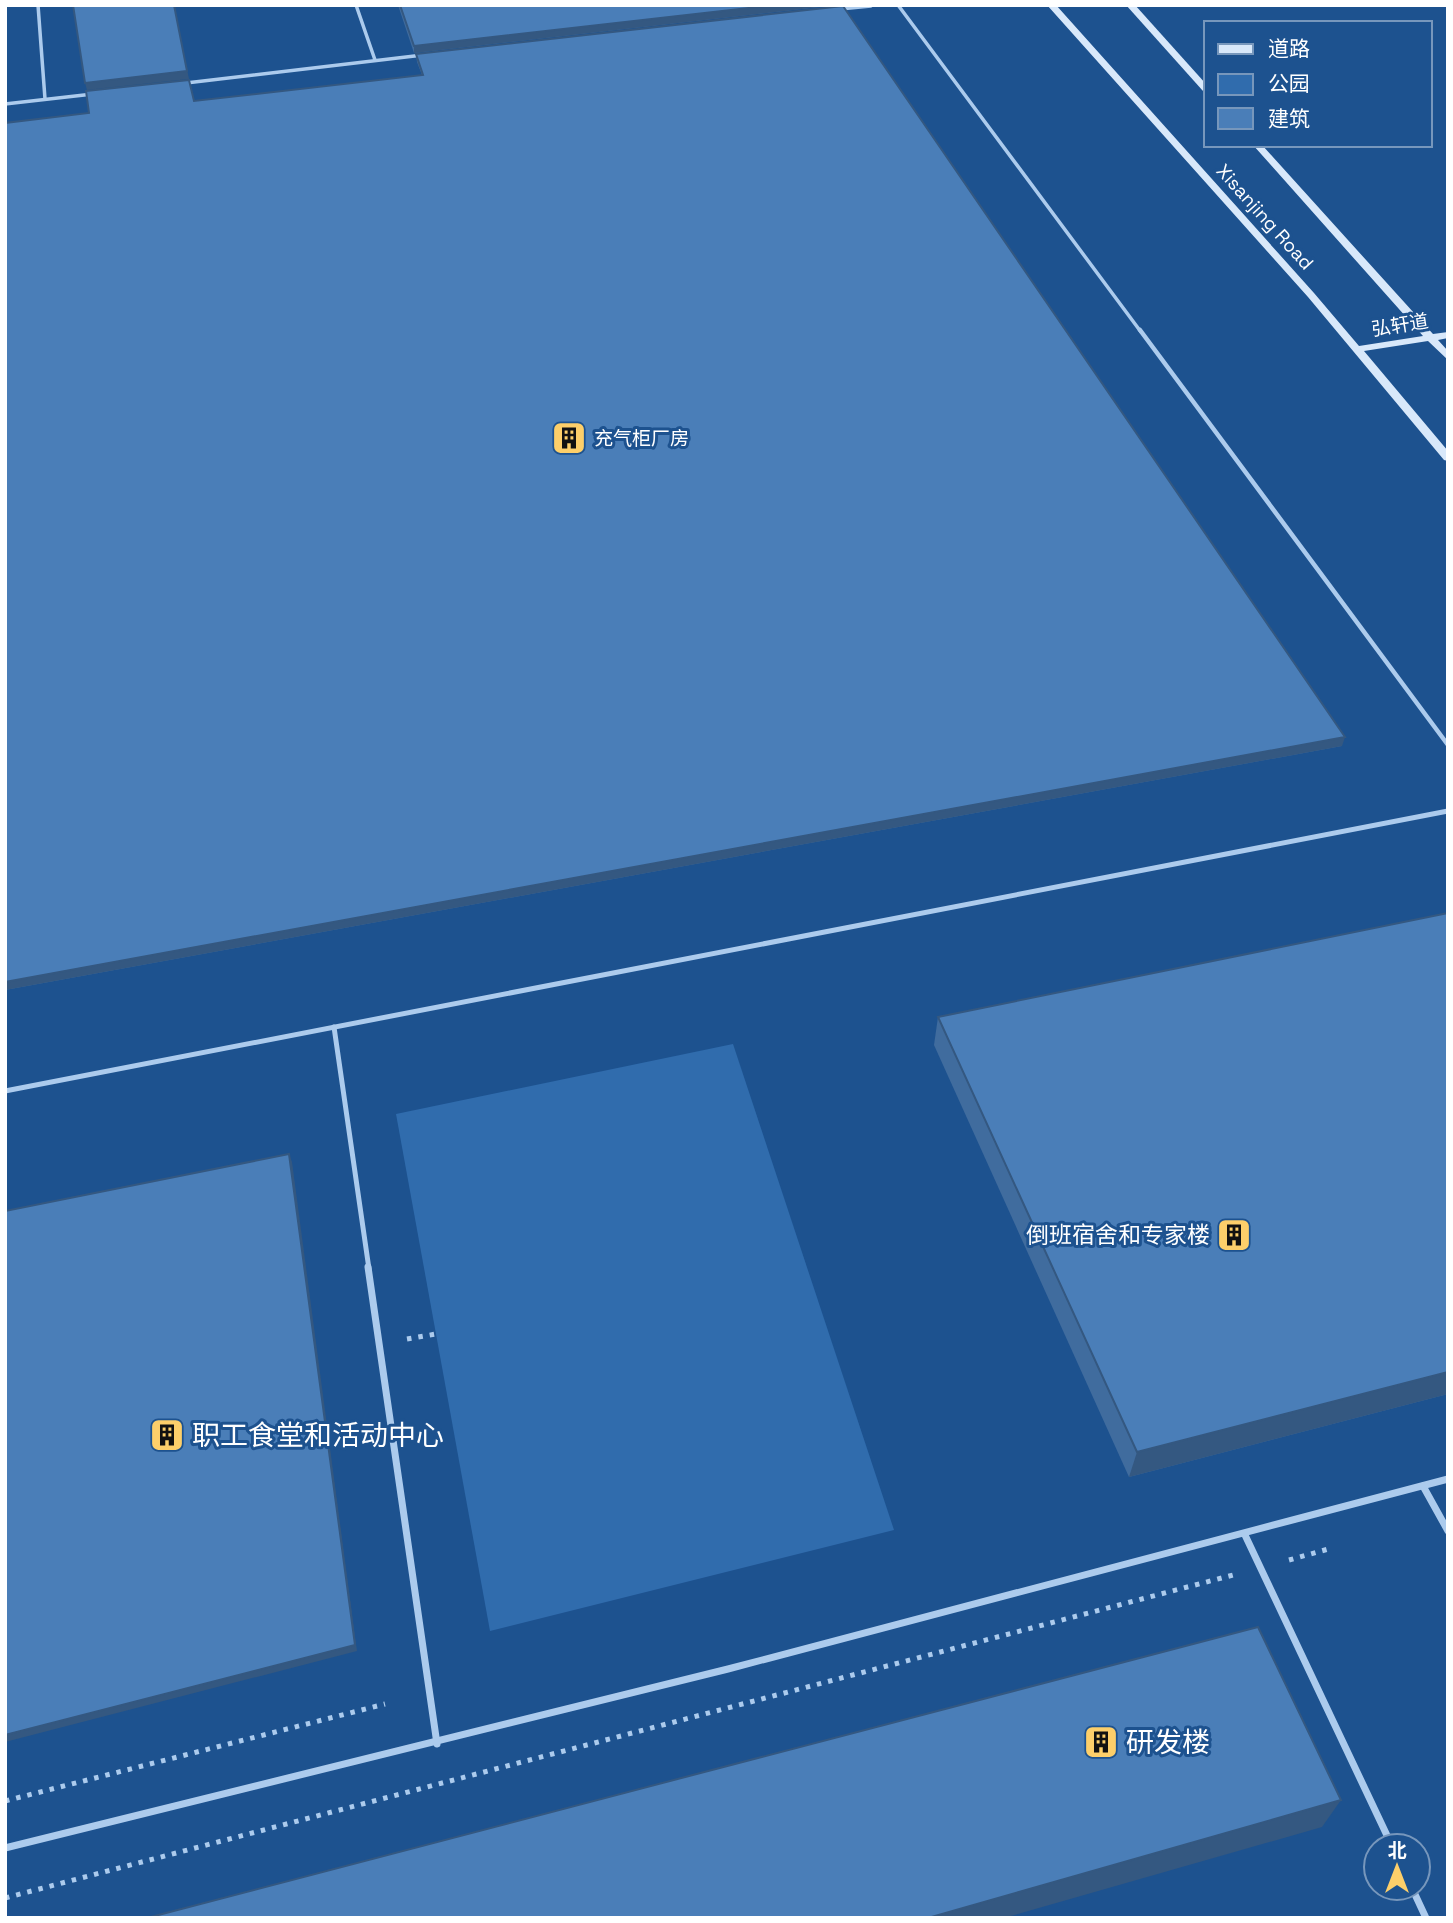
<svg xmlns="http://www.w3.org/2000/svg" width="1453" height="1923" font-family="'Space Grotesk','Noto Sans SC',sans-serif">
<rect width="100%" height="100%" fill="#1d528f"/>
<path fill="#306cad" d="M733 1044 894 1530 490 1631 396 1114Z"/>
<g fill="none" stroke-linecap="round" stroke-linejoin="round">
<g stroke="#accbed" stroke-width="5" stroke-dasharray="4.5 7" stroke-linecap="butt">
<path d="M407 1339 436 1334"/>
<path d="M1289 1560 1332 1548"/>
<path d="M5 1801 385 1704"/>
<path d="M5 1898 1233 1575"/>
</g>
<g stroke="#accbed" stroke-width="3.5">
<path d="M38 5 45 99"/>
<path d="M356 5 375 60"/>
<path d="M898 5 1141 332"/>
<path d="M840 9 871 6"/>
<path d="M186 83 423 55"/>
<path d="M5 104 93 94"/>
</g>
<path stroke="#accbed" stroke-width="4.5" d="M1140 330 1448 745"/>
<g stroke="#accbed" stroke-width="5">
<path d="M334 1027 369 1269"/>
<path d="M5 1091 1448 811"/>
</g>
<g stroke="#accbed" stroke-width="7">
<path d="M368 1267 437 1744"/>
<path d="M1423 1486 1448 1531"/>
<path d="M1245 1535 1392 1846"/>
<path d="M5 1848 728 1669 1448 1479"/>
<path d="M1412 1888 1426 1918"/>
</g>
<g fill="#d8e8fa" fill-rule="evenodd">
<path d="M1047 5H1056L1314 293 1359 346 1423 336 1253 145H1262L1433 334 1448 332V338L1438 340 1448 351V360L1428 341 1364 351 1448 451V461L1444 460 1308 297Z"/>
<path d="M1126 5H1135L1206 84V92L1203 91Z"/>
</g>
</g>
<g fill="#406c9e">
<path d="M398 5H837L414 53Z"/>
<path d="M416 54 1342 746 5 990V103L7 108V123L422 75 417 62Z"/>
<path d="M1448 913V1394L1129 1477 934 1045 938 1017Z"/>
</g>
<g fill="#345881">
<path d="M174 5 189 79 87 90 85 83Z"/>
<path d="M774 5H837L414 53V46Z"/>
<path d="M5 61 6 99 5 100Z"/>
<path d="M5 103 7 108V131L5 123Z"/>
<path d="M1345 737 1342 746 5 990V982Z"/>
<path d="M289 1154 292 1162 357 1651 5 1742V1735Z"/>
<path d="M1448 1372V1394L1129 1477 1137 1452Z"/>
<path d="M1341 1800 1322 1827 1004 1918H928Z"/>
</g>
<g fill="#4a7eb8" stroke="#345881" stroke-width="2">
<path d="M73 5H174L187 71 85 83Z"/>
<path d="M400 5H774L414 46Z"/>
<path d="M843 6 1345 737 5 982V123L89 113 86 91 189 80 194 101 423 75 416 54Z"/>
<path d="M1448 913V1372L1137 1452 938 1017Z"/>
<path d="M289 1154 355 1645 5 1735V1211Z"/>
<path d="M1258 1627 1341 1800 928 1918H147Z"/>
</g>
<defs>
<g id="building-square" transform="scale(1.75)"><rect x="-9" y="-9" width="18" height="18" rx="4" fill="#fdcf6a" stroke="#1d528f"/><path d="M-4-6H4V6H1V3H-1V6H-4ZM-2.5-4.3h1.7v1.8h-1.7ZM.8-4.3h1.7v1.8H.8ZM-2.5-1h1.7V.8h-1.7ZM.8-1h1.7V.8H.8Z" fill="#111"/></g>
</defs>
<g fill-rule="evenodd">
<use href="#building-square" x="569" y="438"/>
<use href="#building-square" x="1234" y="1235"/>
<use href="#building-square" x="167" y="1435"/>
<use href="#building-square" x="1101" y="1742"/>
</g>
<g text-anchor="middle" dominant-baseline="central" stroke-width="6" stroke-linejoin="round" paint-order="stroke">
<g font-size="19" fill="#fff" stroke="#1d528f">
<text transform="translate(1265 217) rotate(48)">Xisanjing Road</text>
<text transform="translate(1400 325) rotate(-9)">弘轩道</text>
</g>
<g font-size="19" fill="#fff" stroke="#1d528f" text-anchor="start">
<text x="594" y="438">充气柜厂房</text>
</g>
<g font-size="23" fill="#fff" stroke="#1d528f" text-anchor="end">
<text x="1210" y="1235">倒班宿舍和专家楼</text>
</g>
<g font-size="28" fill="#fff" stroke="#1d528f" text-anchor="start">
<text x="192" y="1435">职工食堂和活动中心</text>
<text x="1126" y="1742">研发楼</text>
</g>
</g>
<rect width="1453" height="1923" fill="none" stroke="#ffffff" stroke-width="14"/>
<rect x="1204" y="21" width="228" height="126" fill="#1d528f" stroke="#7797bc" stroke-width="2"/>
<rect x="1218" y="44" width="35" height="10" fill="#d8e8fa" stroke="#7797bc" stroke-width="2"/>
<text x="1268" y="56" font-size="21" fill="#ffffff">道路</text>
<rect x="1218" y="74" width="35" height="21" fill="#306cad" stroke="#7797bc" stroke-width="2"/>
<text x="1268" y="91" font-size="21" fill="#ffffff">公园</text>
<rect x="1218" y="108" width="35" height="21" fill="#4a7eb8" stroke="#7797bc" stroke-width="2"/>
<text x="1268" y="126" font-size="21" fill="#ffffff">建筑</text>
<g transform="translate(1397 1867)"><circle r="33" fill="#1d528f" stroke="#7797bc" stroke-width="2"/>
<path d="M0-5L12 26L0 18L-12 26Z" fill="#fdcf6a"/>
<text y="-10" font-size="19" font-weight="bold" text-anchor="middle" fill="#ffffff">北</text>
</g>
</svg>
